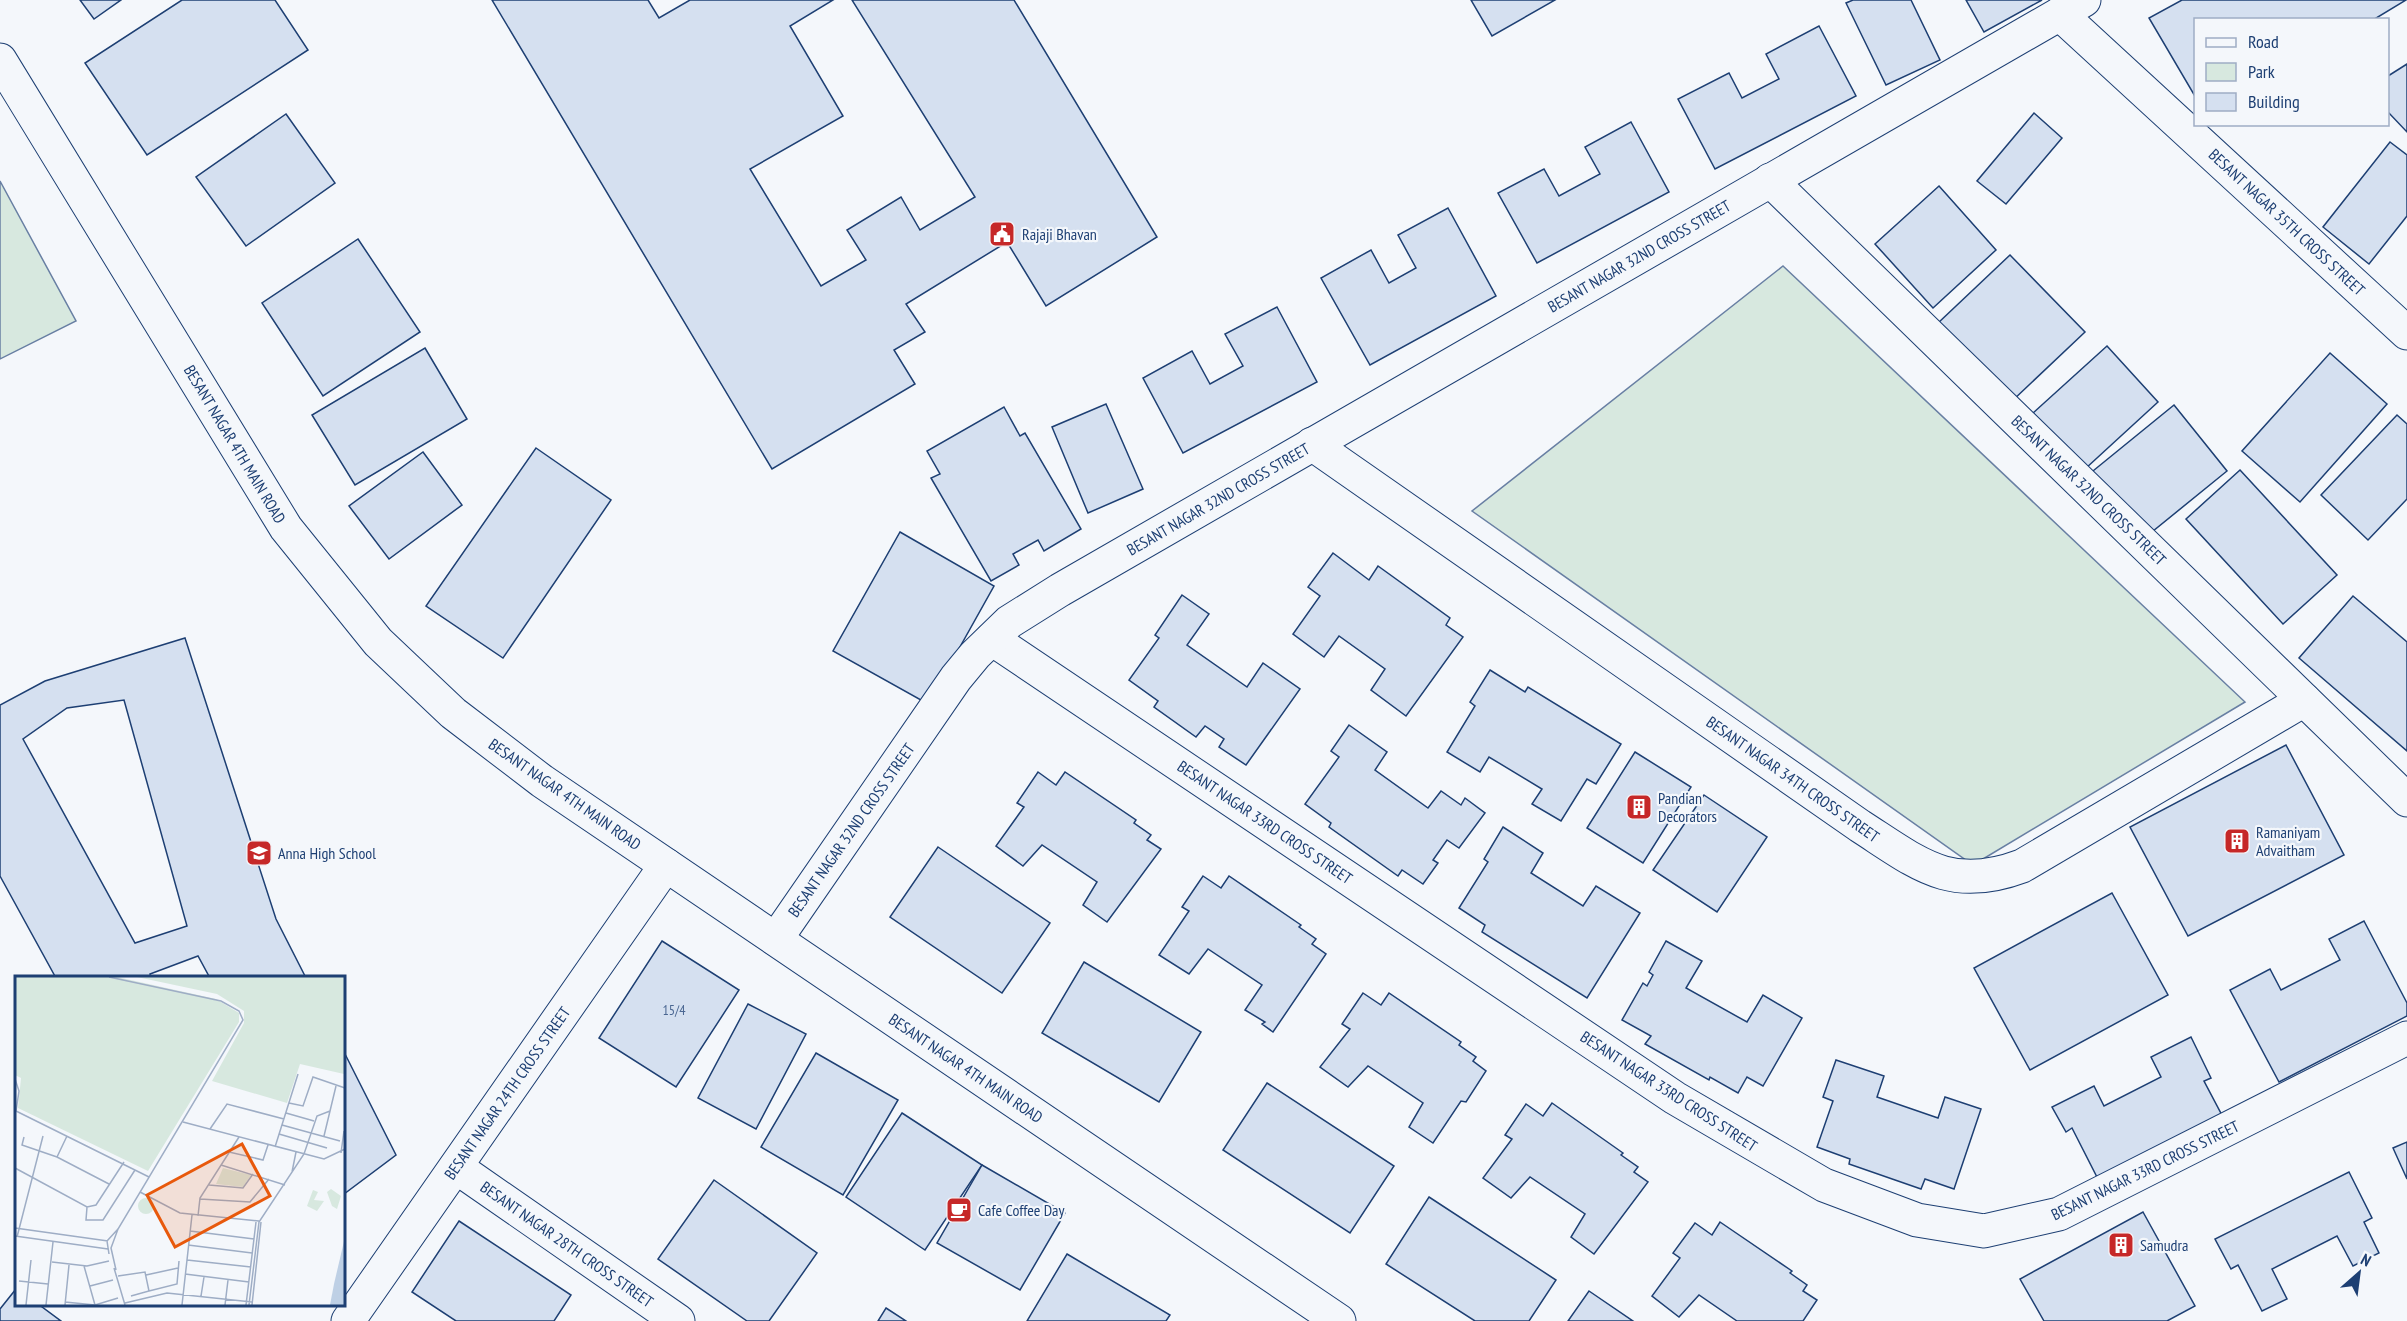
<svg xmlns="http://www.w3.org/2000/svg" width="2407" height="1321" font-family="'PT Sans Narrow',sans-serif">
<rect width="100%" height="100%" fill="#f4f7fb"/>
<g fill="#d7e8df" stroke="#687fa3" stroke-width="1.5">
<path d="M0 181 76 321 0 359Z"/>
<path d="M1783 266 2245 702 1973 865 1472 511Z"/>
</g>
<g fill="#d5e0f0" stroke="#1d3f73" stroke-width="1.5" fill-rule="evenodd">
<path d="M80 0H121L94 19Z"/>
<path d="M182 0H275L308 50 147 155 85 63Z"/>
<path d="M492 0H648L659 18 690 0H833L790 26 843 116 750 169 821 286 866 260 847 230 901 197 920 230 975 197 852 0H1014L1157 237 1046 306 1007 242 906 304 925 332 894 350 915 384 772 469Z"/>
<path d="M1471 0H1555L1492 36Z"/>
<path d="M1853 0H1911L1940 60 1886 85 1846 3Z"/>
<path d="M1966 0H2042L1984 32Z"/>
<path d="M2182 0H2406L2373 20H2196V98L2149 18Z"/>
<path d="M1819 26 1856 96 1715 169 1678 99 1729 73 1742 98 1779 79 1766 54Z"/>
<path d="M2407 64V132L2388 112V76Z"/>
<path d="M2034 113 2062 138 2006 204 1977 181Z"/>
<path d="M286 114 335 183 246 246 196 177Z"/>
<path d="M1631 122 1669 192 1537 263 1498 193 1544 169 1559 196 1600 174 1585 147Z"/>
<path d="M2390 142 2407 155V216L2369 264 2323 227Z"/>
<path d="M1939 186 1996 250 1933 308 1875 244Z"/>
<path d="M1448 208 1496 296 1370 365 1321 278 1371 250 1389 283 1416 268 1398 235Z"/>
<path d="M358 239 420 332 323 396 262 303Z"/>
<path d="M2010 255 2085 332 2011 402 1937 324Z"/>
<path d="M1277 307 1317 382 1183 453 1143 378 1192 351 1210 384 1243 366 1225 334Z"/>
<path d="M2107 346 2158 402 2085 469 2033 413Z"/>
<path d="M425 348 467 419 355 485 312 415Z"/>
<path d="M2330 353 2387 404 2300 502 2242 451Z"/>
<path d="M1106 404 1143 489 1088 513 1052 427Z"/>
<path d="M2174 405 2227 471 2142 540 2088 475Z"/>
<path d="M1004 407 1020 436 1025 433 1081 529 1044 551 1038 540 1013 554 1019 565 991 581 931 478 940 474 927 451Z"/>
<path d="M2397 415 2407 424V499L2368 540 2321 495Z"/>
<path d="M536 448 611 500 503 658 426 606Z"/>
<path d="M423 452 462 505 389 559 349 506Z"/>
<path d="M2240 470 2337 575 2283 624 2186 519Z"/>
<path d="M900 532 994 586 928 704 833 651Z"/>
<path d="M1333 553 1369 580 1378 566 1450 618 1446 625 1463 637 1406 716 1371 690 1385 669 1339 636 1324 657 1293 634 1320 596 1308 587Z"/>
<path d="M1182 595 1209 614 1187 645 1247 687 1263 663 1300 689 1246 765 1219 747 1224 739 1205 726 1196 737 1154 707 1158 701 1129 680 1159 638 1155 635Z"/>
<path d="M2353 596 2407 642V751L2299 658Z"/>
<path d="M185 638 276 919 306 978H210L198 956 150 974 151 978H56L0 876V705L45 681ZM124 700 187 926 135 943 23 739 67 708Z"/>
<path d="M1490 670 1525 692 1528 687 1621 744 1596 784 1587 779 1561 821 1532 804 1542 789 1489 757 1480 772 1447 752 1475 706 1470 702Z"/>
<path d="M1349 725 1387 752 1375 770 1428 808 1441 791 1461 805 1465 798 1485 813 1459 848 1447 840 1433 860 1438 863 1423 884 1402 870 1398 876 1329 827 1331 823 1305 804 1339 757 1331 751Z"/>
<path d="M2286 745 2344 855 2188 936 2130 827Z"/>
<path d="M1635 752 1691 787 1643 863 1587 828Z"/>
<path d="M1038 772 1056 785 1065 772 1136 820 1134 823 1151 835 1147 840 1161 849 1107 922 1083 905 1097 882 1042 845 1023 866 996 846 1024 807 1017 803Z"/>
<path d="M1704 795 1767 837 1717 912 1653 870Z"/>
<path d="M1503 827 1543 853 1531 873 1583 906 1596 886 1640 913 1587 998 1482 932 1485 925 1459 908 1488 862 1484 859Z"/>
<path d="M938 847 1050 923 1002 993 890 917Z"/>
<path d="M1203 876 1221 888 1229 876 1301 925 1299 927 1316 939 1312 944 1326 954 1273 1032 1262 1024 1265 1022 1245 1010 1262 985 1208 949 1189 974 1159 955 1189 911 1182 907Z"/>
<path d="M2112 893 2168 995 2030 1070 1974 968Z"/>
<path d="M2364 921 2407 1003V1016L2279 1082 2230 990 2270 969 2281 990 2340 960 2329 939Z"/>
<path d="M662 941 739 990 676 1087 599 1038Z"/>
<path d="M1666 941 1702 961 1686 988 1747 1022 1763 995 1802 1018 1763 1086 1747 1077 1738 1093 1710 1077 1709 1080 1645 1044 1651 1036 1622 1020 1643 983 1647 986 1653 975 1649 972Z"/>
<path d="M1084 962 1201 1032 1159 1102 1042 1033Z"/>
<path d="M1363 993 1381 1005 1389 993 1461 1042 1459 1045 1476 1057 1473 1061 1486 1071 1466 1102 1461 1101 1433 1143 1409 1127 1423 1103 1368 1066 1348 1087 1320 1067 1350 1029 1342 1024Z"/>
<path d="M748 1004 806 1034 756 1129 698 1098Z"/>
<path d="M2191 1037 2211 1078 2204 1081 2225 1121 2100 1183 2072 1128 2066 1132 2052 1107 2094 1086 2104 1106 2161 1077 2151 1057Z"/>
<path d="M344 1052 396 1155 344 1194Z"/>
<path d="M816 1053 898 1100 843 1195 761 1147Z"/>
<path d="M1836 1060 1884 1076 1877 1097 1938 1118 1945 1097 1981 1109 1954 1189 1925 1179 1921 1189 1849 1164 1850 1159 1817 1147 1833 1101 1823 1097Z"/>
<path d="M1267 1083 1394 1166 1350 1233 1223 1150Z"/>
<path d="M1552 1103 1623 1153 1621 1155 1638 1167 1634 1172 1648 1182 1594 1254 1571 1237 1585 1214 1530 1177 1511 1198 1483 1178 1512 1139 1505 1135 1526 1104 1543 1116Z"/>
<path d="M902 1113 982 1165 925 1250 846 1197Z"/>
<path d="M2407 1142V1179L2393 1148Z"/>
<path d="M982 1165 1065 1213 1020 1290 937 1243Z"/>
<path d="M2349 1172 2372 1218 2364 1222 2379 1253 2353 1266 2337 1236 2272 1269 2287 1299 2262 1311 2238 1265 2231 1269 2215 1239Z"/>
<path d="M714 1180 817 1253 769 1321H747L658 1259Z"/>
<path d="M1429 1197 1556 1280 1529 1321H1475L1386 1264Z"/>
<path d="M2143 1212 2195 1306 2167 1321H2044L2020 1279Z"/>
<path d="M459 1221 571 1295 554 1321H456L412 1292Z"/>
<path d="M1720 1222 1792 1271 1790 1273 1807 1285 1803 1291 1817 1300 1803 1321H1737L1699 1295 1679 1317 1652 1296 1680 1258 1673 1253 1695 1223 1712 1235Z"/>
<path d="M1067 1254 1170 1315 1166 1321H1027Z"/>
<path d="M16 1289V1304H38L61 1321H0V1309Z"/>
<path d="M1589 1291 1633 1321H1568Z"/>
<path d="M886 1308 906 1321H878Z"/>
</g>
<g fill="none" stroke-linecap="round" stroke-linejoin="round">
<g stroke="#1d3f73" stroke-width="35">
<g id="minor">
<path d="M2060 14 2407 333"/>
<path d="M0 60 286 528 378 642 453 713 542 781 1339 1321"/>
<path d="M1770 180 2407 800"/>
<path d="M1312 444 1860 826C1919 864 1950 893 2022 866L2304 700"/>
<path d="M992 639 1675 1098 1824 1185 1917 1220 1984 1231 2059 1214 2407 1038"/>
<path d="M776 939 956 678 975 655 1009 622 1060 590 2084 0"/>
<path d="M456 1167 678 1321"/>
<path d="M348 1321 666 865"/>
</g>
</g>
<use href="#minor" stroke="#f4f7fb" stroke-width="33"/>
</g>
<defs>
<g id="civic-square" transform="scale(1.35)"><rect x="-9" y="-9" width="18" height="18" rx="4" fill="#c62828" stroke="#f4f7fb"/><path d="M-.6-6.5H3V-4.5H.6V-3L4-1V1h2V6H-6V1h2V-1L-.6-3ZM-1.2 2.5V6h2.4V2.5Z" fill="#fff"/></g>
<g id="building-square" transform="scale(1.35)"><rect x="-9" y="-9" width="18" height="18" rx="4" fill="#c62828" stroke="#f4f7fb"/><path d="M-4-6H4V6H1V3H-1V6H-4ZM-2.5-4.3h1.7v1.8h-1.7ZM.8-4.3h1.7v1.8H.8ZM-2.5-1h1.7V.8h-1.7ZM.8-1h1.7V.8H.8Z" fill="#fff"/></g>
<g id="school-square" transform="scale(1.35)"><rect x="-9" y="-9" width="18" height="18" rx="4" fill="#c62828" stroke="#f4f7fb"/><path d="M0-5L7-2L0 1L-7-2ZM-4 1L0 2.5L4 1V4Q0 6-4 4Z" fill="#fff"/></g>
<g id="cafe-square" transform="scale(1.35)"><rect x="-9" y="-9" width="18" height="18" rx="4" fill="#c62828" stroke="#f4f7fb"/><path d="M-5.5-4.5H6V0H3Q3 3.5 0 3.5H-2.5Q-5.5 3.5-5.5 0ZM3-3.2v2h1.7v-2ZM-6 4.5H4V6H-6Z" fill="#fff"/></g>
</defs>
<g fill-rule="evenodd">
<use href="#civic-square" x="1002" y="234"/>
<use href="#building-square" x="1639" y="807"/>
<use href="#building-square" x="2237" y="841"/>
<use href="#school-square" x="259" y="853"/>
<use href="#cafe-square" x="959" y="1210"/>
<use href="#building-square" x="2121" y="1245"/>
</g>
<g text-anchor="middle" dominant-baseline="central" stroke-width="4.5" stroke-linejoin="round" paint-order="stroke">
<g font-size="14" fill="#4b6792">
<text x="674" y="1010">15/4</text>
</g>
<g font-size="16" fill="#1d3f73" stroke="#f4f7fb">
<text transform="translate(2287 222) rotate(43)">BESANT NAGAR 35TH CROSS STREET</text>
<text transform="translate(1639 256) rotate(-30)">BESANT NAGAR 32ND CROSS STREET</text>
<text transform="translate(235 444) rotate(59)">BESANT NAGAR 4TH MAIN ROAD</text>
<text transform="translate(2089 490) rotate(44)">BESANT NAGAR 32ND CROSS STREET</text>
<text transform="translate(1218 499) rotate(-30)">BESANT NAGAR 32ND CROSS STREET</text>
<text transform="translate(1793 779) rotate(35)">BESANT NAGAR 34TH CROSS STREET</text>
<text transform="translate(565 794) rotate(35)">BESANT NAGAR 4TH MAIN ROAD</text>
<text transform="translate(1265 822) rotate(34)">BESANT NAGAR 33RD CROSS STREET</text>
<text transform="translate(851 830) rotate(-55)">BESANT NAGAR 32ND CROSS STREET</text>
<text transform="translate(966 1068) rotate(34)">BESANT NAGAR 4TH MAIN ROAD</text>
<text transform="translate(1669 1091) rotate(33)">BESANT NAGAR 33RD CROSS STREET</text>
<text transform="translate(507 1093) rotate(-55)">BESANT NAGAR 24TH CROSS STREET</text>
<text transform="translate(2145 1170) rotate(-26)">BESANT NAGAR 33RD CROSS STREET</text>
<text transform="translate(567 1244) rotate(35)">BESANT NAGAR 28TH CROSS STREET</text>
</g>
<g font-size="16" fill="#1d3f73" stroke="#f4f7fb" text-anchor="start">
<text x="1022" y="234">Rajaji Bhavan</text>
<text x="1658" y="798">Pandian<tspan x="1658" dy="18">Decorators</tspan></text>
<text x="2256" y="832">Ramaniyam<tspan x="2256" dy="18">Advaitham</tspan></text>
<text x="278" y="853">Anna High School</text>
<text x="978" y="1210">Cafe Coffee Day</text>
<text x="2140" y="1245">Samudra</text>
</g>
</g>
<g transform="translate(15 976)">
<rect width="330" height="330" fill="#f4f7fb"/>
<path d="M0 1H102L201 23 224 37V46L133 195 3 132 6 102 0 99ZM122 1H330L329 98 285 88 272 127 197 105 229 47V35L202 18ZM208 192 236 199 228 211 201 208ZM316 213 326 220 322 233 317 230 312 216ZM298 214 303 216 299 224 309 225 302 235 292 230ZM123 230a8 8 0 1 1 16 0a8 8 0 1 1-16 0Z" fill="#d7e8df"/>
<path d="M330 261V329H315L319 308Z" fill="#bed0e5"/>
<path fill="none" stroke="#9eadc5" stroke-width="1.5" d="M94 1 206 25 224 35 228 44 103 253 96 272 101 294M0 103 4 115 1 135M274 127 288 130 298 101 330 112M1 135 134 201M271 137 299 145M168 146 309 183 330 173M267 149 325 165M195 153 212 128 269 143M264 158 312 172M309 160 321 110M9 161 7 169 42 181 94 208M260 171 283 98M214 176 248 184 253 169M326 177 329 155M42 181 52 160M206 189 270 209M0 192 72 231 81 229 109 186M277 196 281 176M194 209 228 212 238 198M125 216 165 237 244 245M185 223 235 226 254 203M72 231 71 244H88L120 194M183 240 185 222 224 161M0 252 93 265M175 255 239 263M0 260 93 273M2 261 28 160M173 269 237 277M94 278 92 265 103 253M172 284 236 291M37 286 72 290 94 285M69 290 80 329M99 292 110 329M170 298 234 306M131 299 163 292M103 300 130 296 134 315 116 320M4 305 33 308M75 310 98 304M134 315 162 308 164 285M186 320 189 301M50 326 80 329 103 322M110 327 152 317 237 326M11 329 16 284M31 329 38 266M50 329 54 289M167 329 177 239M210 329 213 304M231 329 241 246M234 329 244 246 289 178 302 140 315 135M237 329 246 246"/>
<path fill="#e8590c" fill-opacity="0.15" stroke="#e8590c" stroke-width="3" d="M227 168 255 220 160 271 132 219Z"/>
<rect width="330" height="330" fill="none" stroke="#1d3f73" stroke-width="3"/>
</g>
<rect x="2194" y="18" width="195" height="108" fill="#f4f7fb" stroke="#9eadc5" stroke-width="1.5"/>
<rect x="2206" y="38" width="30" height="9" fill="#f4f7fb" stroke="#9eadc5" stroke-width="1.5"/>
<text x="2248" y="48" font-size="18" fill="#1d3f73">Road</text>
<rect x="2206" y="63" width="30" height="18" fill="#d7e8df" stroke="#9eadc5" stroke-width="1.5"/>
<text x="2248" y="78" font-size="18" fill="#1d3f73">Park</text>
<rect x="2206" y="93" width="30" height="18" fill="#d5e0f0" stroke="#9eadc5" stroke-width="1.5"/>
<text x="2248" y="108" font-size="18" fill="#1d3f73">Building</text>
<g transform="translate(2359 1273) rotate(28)" stroke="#f4f7fb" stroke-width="4.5" paint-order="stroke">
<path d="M0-4.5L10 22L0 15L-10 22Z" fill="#1d3f73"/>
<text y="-9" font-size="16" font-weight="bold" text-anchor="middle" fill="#1d3f73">N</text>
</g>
</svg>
